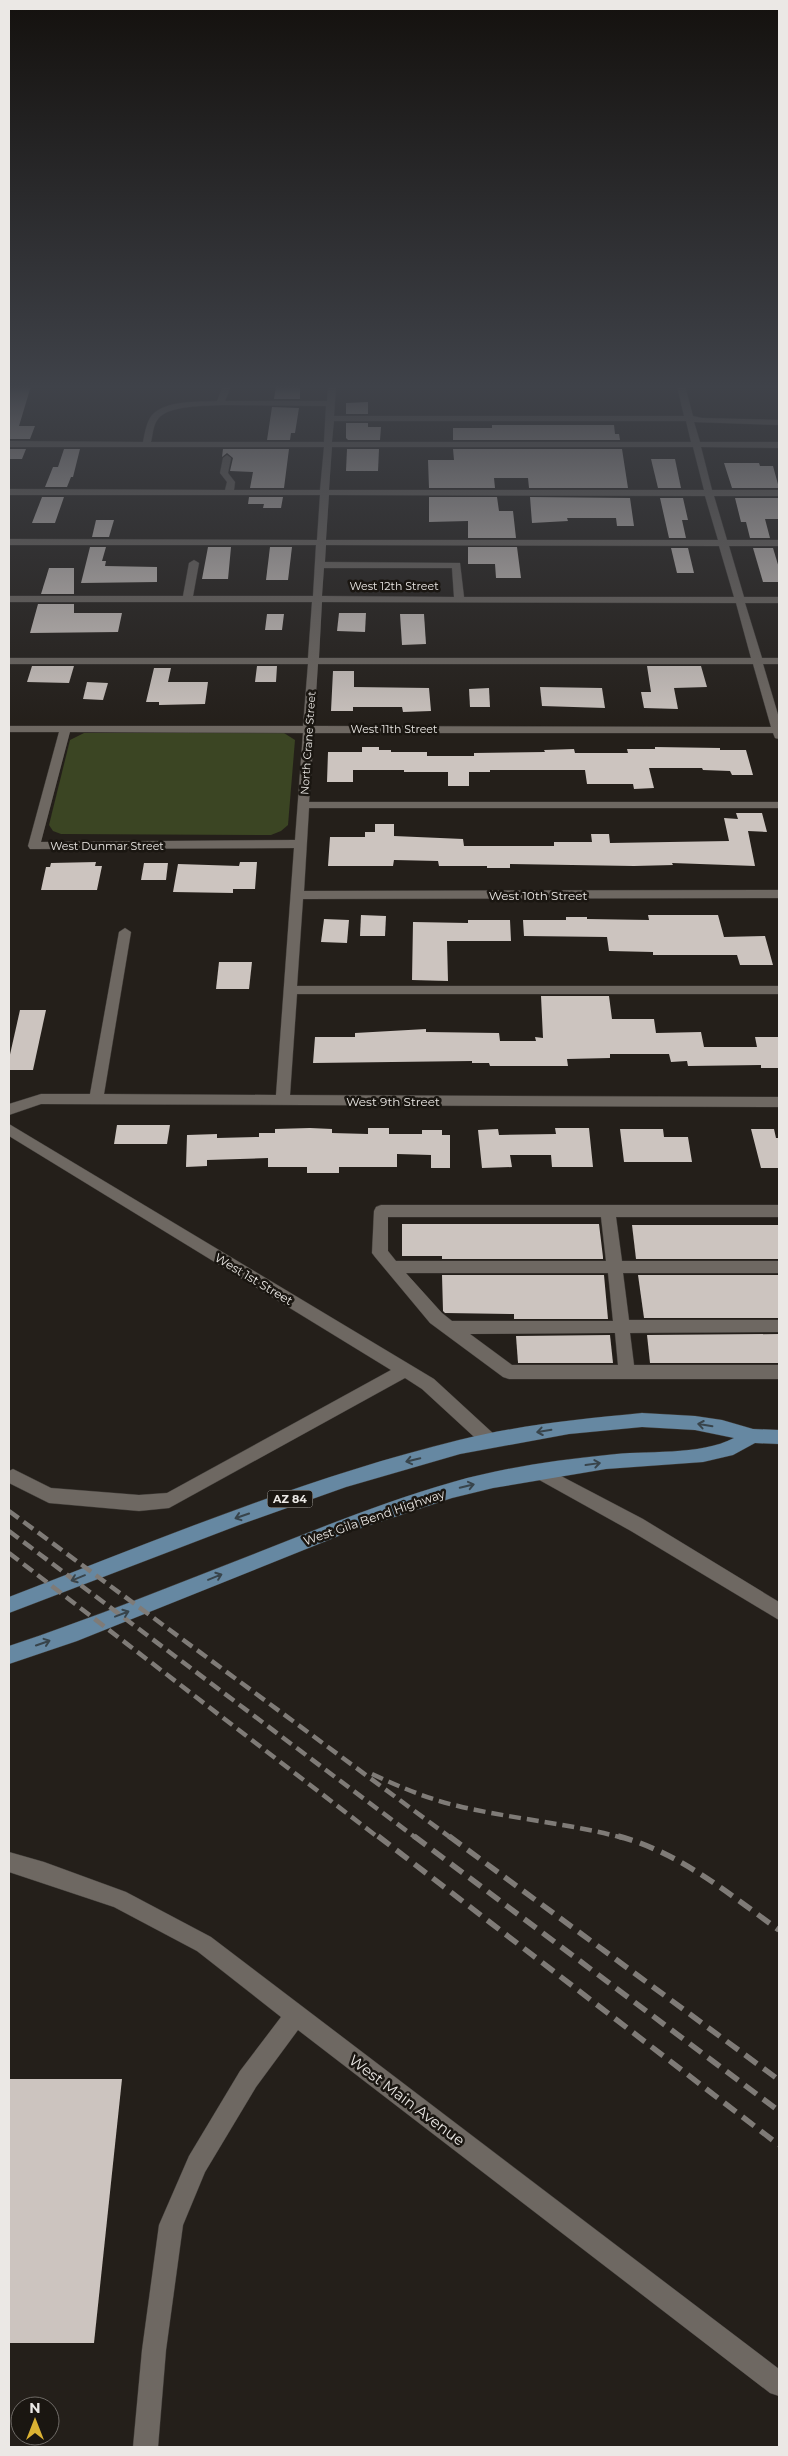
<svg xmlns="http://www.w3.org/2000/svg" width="788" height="2456" font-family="Montserrat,sans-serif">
<rect width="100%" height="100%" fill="#241f1a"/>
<path fill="#3b4523" d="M84 733H284L295 740 288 825 281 831 271 835 61 834 53 831 49 825 70 740Z"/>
<g fill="#ccc4bf">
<path d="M9 386H31L19 426H35L30 439H9Z"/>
<path d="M276 386H300V399H274Z"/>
<path d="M368 402V414H346V403Z"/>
<path d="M272 407 299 408 295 433H291L290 440H267Z"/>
<path d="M346 423H368V427H381L380 440H348L346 438Z"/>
<path d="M492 425H614L615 434H619L620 440H453V428H492Z"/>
<path d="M9 449H26L22 459H9Z"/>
<path d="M64 449H80L73 477H71L67 487H45L53 467H58Z"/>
<path d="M223 449H289L284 488H250L253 472 230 471 233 458 227 453 222 457Z"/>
<path d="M347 449H379L378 471H346Z"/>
<path d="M453 449H622L628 488H529L528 478H494L495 488H429L428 460H454Z"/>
<path d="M651 459H675L681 488H658Z"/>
<path d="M724 463H759L760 466H773L779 488H732Z"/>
<path d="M42 497H64L55 523H32Z"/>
<path d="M249 497H283L281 508H263L264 504H248Z"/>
<path d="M429 497H497L499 511H513L516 538H468V521L429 522Z"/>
<path d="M530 497 630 498 634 526H617L616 518H567L568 521 532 523Z"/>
<path d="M660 498H683L688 520H682L686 538H669Z"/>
<path d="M735 498H779V519H765L770 538H750L746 522H741Z"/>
<path d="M96 520H114L109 537H92Z"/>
<path d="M90 547H106L102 561H106L105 566 157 567V582L81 583Z"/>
<path d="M208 547H231L228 579H202Z"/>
<path d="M270 547H292L288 580H266Z"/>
<path d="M468 547H517L521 578H496L495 564H468Z"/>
<path d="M671 548H688L694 573H677Z"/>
<path d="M753 548H773L779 568V582H763Z"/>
<path d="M49 568H74V594H41Z"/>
<path d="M38 604H74V613H122L118 632 30 633Z"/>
<path d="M339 613H366L365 632 337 631Z"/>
<path d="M267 614H284L282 630H265Z"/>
<path d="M400 614H424L426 644 402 645Z"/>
<path d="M32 666H74L69 683 27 682Z"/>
<path d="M257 666H277L276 682H255Z"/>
<path d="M647 666H701L707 687 674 688 678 709 644 708 641 692H651Z"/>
<path d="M154 668H171L168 682H208L205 704 159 705V702H146Z"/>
<path d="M333 671H354V687L429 688 431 711 403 712 402 707H353V711H331Z"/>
<path d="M87 682 108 683 103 700 83 699Z"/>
<path d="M540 687 602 688 605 708 542 706Z"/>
<path d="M489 688 490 707H470L469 689Z"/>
<path d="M362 747H379V750H391V752H427V756H474V753L545 752 544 750 574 749 575 753H628L627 749H655V747L720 748V750H746L753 775H732L730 771 703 770 702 768H649L654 788 634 789 633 784H587L585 770H490V772H469V786H448V772H404V770H353V782H327L328 752H362Z"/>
<path d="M736 813H762L767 832 748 831 755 866 672 863 673 865 634 866 510 864V868H487V866H439L438 861 394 860 393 866H328L330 837H365V832H375V824H394V836L463 839 464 846H554V842H592L591 834H609L610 843 729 841 724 818 738 819Z"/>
<path d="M96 862 95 866H102L97 890H41L46 867H50L51 863Z"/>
<path d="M240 862H257L255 889H233V893L173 892 178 864 239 866Z"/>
<path d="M144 863H168L166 880H141Z"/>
<path d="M361 915 386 916 385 936H360Z"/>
<path d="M648 915H718L724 937 765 936 773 965H740L737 955H653V952L609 951 607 937 524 936 523 920H566V917H587V919L649 920Z"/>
<path d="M324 919 349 920 347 943 321 942Z"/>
<path d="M468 920H510L511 941H447L448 981 412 980 413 922 468 923Z"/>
<path d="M219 962H252L249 989H216Z"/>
<path d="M541 996H609L612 1019H654L656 1033 701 1032 704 1047H757L755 1037H779V1068H761V1065L688 1066 687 1061 671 1062 669 1054H610V1058L567 1059 568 1066H490L489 1063H472V1061L313 1063 315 1037H355V1033L426 1029V1032L499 1033 500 1041H536L535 1037 543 1038Z"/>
<path d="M20 1010H46L33 1070H9V1059Z"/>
<path d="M117 1125H170L167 1144H114Z"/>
<path d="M310 1128 332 1129V1133L368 1134V1128H389V1134H422V1130H442V1135H450V1168H431V1155L397 1154V1167H339V1173H307V1167H268V1158L207 1160V1166L186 1167 187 1135 217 1134V1138L259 1137V1133H275V1129Z"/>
<path d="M555 1128H589L593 1167H552L551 1155H510L512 1167 482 1168 478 1130 498 1129 499 1135 556 1134Z"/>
<path d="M620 1129H663L664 1137H688L692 1162H624Z"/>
<path d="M751 1129H774L776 1138H779V1168H761Z"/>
<path d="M402 1224H599L603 1257V1259H442V1256H402Z"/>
<path d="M632 1225H779V1259H636Z"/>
<path d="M442 1275H604L608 1319H514V1314L445 1313 443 1311Z"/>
<path d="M638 1275H779V1318H644Z"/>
<path d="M779 1334V1363H650L647 1335Z"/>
<path d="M610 1335 613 1363H518L516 1336Z"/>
<path d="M9 2079H122L94 2343H9Z"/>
</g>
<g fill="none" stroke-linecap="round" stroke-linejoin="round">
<g stroke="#3e3a36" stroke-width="1">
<g id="minor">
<path d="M223 386H231L225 401H327L328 386H336L334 416H684L677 386H685L693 416 702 418 779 420V425L694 422 700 442H779V448L701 447 712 490H779V496H714L727 540H779V546H729L744 597H779V603H745L762 658H779V664H763L779 718V739L775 738 773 733H314L309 802H779V808H309L304 891 779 890V898L303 899 297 986H779V994H297L290 1095 779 1097V1107L41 1104 9 1115V1104L41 1094H90L119 932 125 928 131 932 104 1094 276 1095 294 848 30 849 28 846 59 732H9V726H303L308 664H9V658H308L312 602H9V596H183L189 563 194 560 199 563 193 596H313L316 545H9V539L317 540 320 495H9V489L225 490 227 482 220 473 223 458 227 455 231 458 228 473 235 482 234 490H320L324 447H9V441L143 442C145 433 146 423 152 415 166 400 198 402 217 401ZM222 405 326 406 324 442H151C153 434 153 425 158 419 168 405 206 406 222 405ZM334 421H686L691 442H332ZM332 447H693L704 490H329ZM329 495 705 496 718 540H326ZM326 545 719 546 734 597H464L460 563 325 562ZM324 568H452L454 597 322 596ZM322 602 736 603 751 658H319ZM318 664H753L771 727 314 726ZM70 732 303 733 295 840 41 842Z"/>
<path d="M9 1124 434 1379 496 1436 498 1441 496 1446 490 1448 484 1446 422 1389 405 1378 169 1508 139 1511 49 1503 9 1483V1471L13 1469 51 1488 139 1495 167 1493 391 1370 9 1136Z"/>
<path d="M381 1205H779V1217H616L622 1261H779V1273H623L629 1320H779V1332L630 1333 634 1365H779V1379H509L503 1377 430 1323 375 1257 372 1253 374 1211 376 1207ZM388 1217H601L606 1261H396L388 1251ZM406 1273H608L613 1321H452L442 1313ZM615 1333 618 1365H512L470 1334Z"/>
<path d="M540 1465 643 1519 779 1602V1620L631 1531 534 1477 531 1472 534 1467Z"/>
<path d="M9 1852 44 1862 126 1892 211 1937 779 2369V2396L770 2393 298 2030 256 2087 205 2172 183 2225 166 2350 158 2447H133L142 2350 159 2225 189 2156 240 2071 281 2017 197 1951 114 1907 9 1872Z"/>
</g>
</g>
<g stroke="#3e3a36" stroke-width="1">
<path id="major" d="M642 1413 695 1416 722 1420 753 1429 779 1430V1444L755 1443 733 1455 703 1462 606 1469 493 1488 452 1498 346 1533 77 1641 9 1664V1646C93 1618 176 1584 259 1552 322 1527 387 1501 453 1482 502 1468 556 1460 607 1455 645 1450 700 1456 734 1438L695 1430 642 1427 569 1434 460 1454 346 1487 239 1525 9 1613V1597C157 1540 304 1478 459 1440 519 1425 581 1419 642 1413Z"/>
</g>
<use href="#minor" fill="#6e6862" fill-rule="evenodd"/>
<use href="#major" fill="#6688a2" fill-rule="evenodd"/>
<g stroke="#7f7b77" stroke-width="4.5" stroke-dasharray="12 6" stroke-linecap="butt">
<path d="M9 1511 451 1838"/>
<path d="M9 1531 416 1838"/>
<path d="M9 1553 379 1838"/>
<path d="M372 1774C400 1787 428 1799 458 1806 512 1819 568 1823 623 1838"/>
</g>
<g stroke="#7f7b77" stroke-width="5.5" stroke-dasharray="15 8" stroke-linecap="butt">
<path d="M378 1836 779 2145"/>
<path d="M414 1836 779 2111"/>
<path d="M449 1836 779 2080"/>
<path d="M618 1836C679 1852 729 1894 779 1930"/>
</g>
</g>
<defs><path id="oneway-shaft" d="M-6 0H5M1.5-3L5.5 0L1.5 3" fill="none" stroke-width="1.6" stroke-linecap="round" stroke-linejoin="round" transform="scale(1.25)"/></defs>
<g stroke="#38444b">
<use href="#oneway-shaft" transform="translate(705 1425) rotate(-171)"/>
<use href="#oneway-shaft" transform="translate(544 1431) rotate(171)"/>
<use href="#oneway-shaft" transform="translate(413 1460) rotate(166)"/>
<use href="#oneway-shaft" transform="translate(593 1464) rotate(-8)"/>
<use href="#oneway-shaft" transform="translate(467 1486) rotate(-14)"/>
<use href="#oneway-shaft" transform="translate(242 1516) rotate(161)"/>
<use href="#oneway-shaft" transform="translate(215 1577) rotate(-22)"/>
<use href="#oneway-shaft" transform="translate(78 1578) rotate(158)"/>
<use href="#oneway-shaft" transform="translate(122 1614) rotate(-21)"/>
<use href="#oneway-shaft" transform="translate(43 1643) rotate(-19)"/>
</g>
<linearGradient id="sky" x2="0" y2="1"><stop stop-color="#14110e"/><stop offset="0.53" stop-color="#3f4249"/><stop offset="1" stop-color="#3f4249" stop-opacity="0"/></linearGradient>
<rect width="788" height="729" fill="url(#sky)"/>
<g text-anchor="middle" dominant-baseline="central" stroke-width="5" stroke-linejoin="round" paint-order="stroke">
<g font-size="11" fill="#ebe8e5" stroke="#1a1611">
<text x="394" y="586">West 12th Street</text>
<text x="394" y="729">West 11th Street</text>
<text transform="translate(308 743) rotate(-86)">North Crane Street</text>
<text x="107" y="846">West Dunmar Street</text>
</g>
<rect fill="#1a1611" stroke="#aca9a5" stroke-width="1" x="267.5" y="1490.5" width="45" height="17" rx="4"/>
<g font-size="11" font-weight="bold" fill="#ebe8e5">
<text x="290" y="1499">AZ 84</text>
</g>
<g font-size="12" fill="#ebe8e5" stroke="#1a1611">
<text x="538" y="895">West 10th Street</text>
<text x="393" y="1101">West 9th Street</text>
<text transform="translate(254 1279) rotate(31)">West 1st Street</text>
<text transform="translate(374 1517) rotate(-19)">West Gila Bend Highway</text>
</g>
<g font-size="15" fill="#ebe8e5" stroke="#1a1611">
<text transform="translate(407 2100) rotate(37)">West Main Avenue</text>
</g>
</g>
<rect width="788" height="2456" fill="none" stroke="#ebe8e5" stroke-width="20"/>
<g transform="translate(35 2421)"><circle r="24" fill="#1a1611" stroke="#6e6a66"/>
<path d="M0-4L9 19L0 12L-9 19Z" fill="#dbb233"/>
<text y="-8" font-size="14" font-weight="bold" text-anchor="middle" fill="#ebe8e5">N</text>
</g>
</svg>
